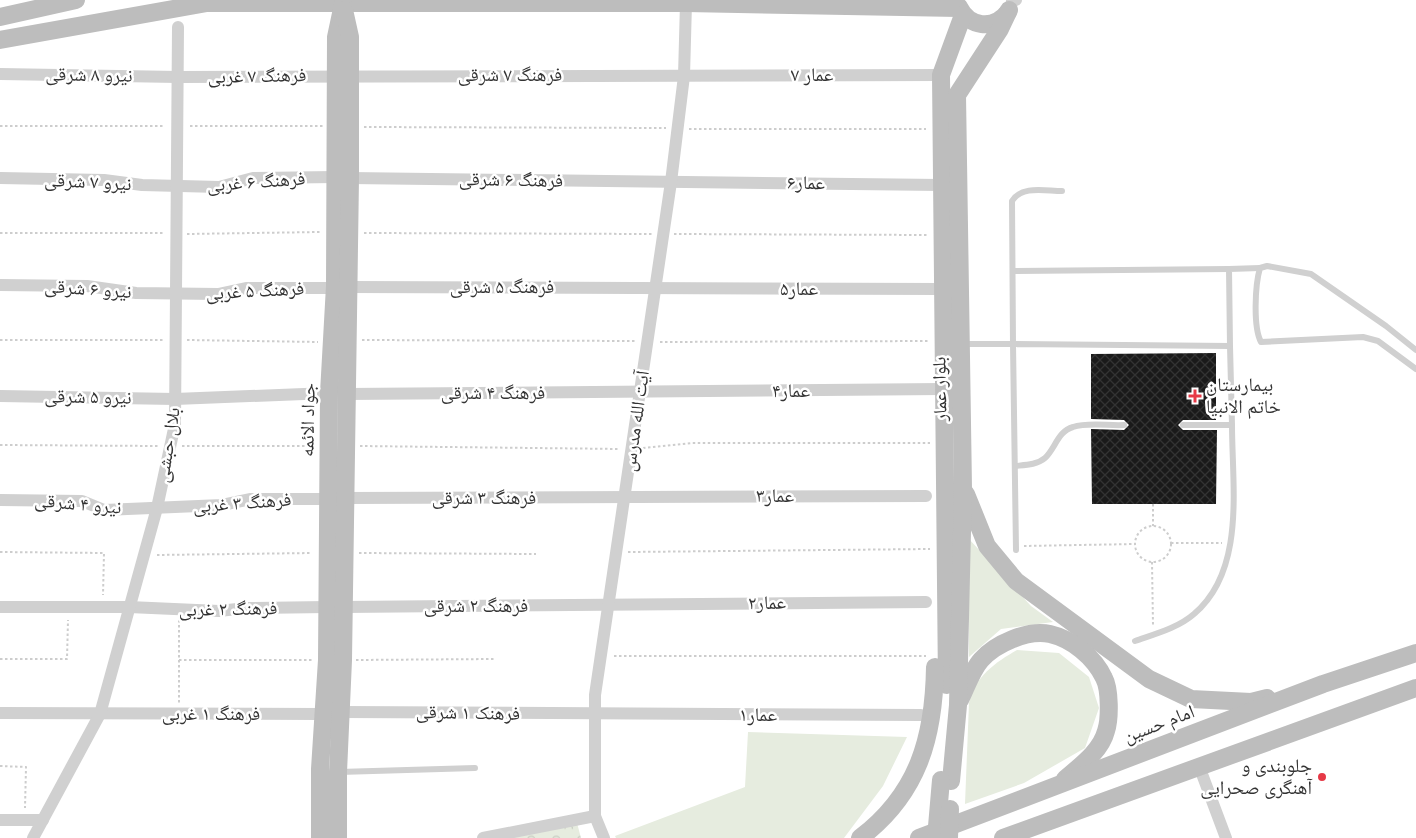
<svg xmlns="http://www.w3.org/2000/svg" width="1416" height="838" font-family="Karla,'Noto Naskh Arabic',sans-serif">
<defs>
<pattern id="park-crowns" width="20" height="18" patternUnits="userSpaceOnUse" patternTransform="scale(1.25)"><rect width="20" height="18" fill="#e6ecdf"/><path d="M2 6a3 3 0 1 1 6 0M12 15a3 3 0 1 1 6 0" fill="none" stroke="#c6cbc0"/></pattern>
<pattern id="building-cross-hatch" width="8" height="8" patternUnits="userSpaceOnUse" patternTransform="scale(1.25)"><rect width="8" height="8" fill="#1a1a1a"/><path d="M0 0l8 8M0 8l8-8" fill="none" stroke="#333"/></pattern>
</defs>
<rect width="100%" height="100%" fill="#fff"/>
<g fill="#e6ecdf">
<path d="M969 539 1031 606 1053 622 1001 629 969 657Z"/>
<path d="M1017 650 1059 653 1089 677 1099 708 1085 748 1024 783 965 804 969 703C974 677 996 662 1017 650Z"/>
<path d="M748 732 907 737 883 786 844 838H616L615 836 745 787Z"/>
</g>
<path fill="url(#park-crowns)" d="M577 823 581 838H507Z"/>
<path fill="url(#building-cross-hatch)" d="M1216 353V420H1183L1178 425 1183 430H1217L1216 504H1092L1091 429 1124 430 1129 425 1124 420 1091 419V354Z"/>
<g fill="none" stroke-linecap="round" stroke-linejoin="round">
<g stroke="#cdcdcd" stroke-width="2" stroke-dasharray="2.5 2.5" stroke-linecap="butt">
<path d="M0 126H165"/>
<path d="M190 126H323"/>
<path d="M364 127 666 128"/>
<path d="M689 129H926"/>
<path d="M0 233H165"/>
<path d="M364 233 652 234"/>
<path d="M187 234 320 232"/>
<path d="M674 234 929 235"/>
<path d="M0 340H165"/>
<path d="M187 340 318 342"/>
<path d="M362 340 635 341"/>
<path d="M660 342 930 341"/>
<path d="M0 445 158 446"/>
<path d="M182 446H315"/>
<path d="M360 446 620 449"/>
<path d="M643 448 692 443H930"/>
<path d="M1153 504V526"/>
<circle cx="1153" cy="544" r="18"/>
<path d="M1171 543H1222"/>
<path d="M1024 546 1135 544"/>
<path d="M0 552 104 553 103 595"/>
<path d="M628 552 930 549"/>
<path d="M359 553 536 554"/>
<path d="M157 555 312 553"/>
<path d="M1152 562 1153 625"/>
<path d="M179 620V660H312"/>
<path d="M614 656H926"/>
<path d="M0 659H67L68 620"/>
<path d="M179 660V703"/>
<path d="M356 660 494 659"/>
<path d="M0 766 26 767 25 808"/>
</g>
<g stroke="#d0d0d0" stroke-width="6">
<path d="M1013 271 1229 269"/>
<path d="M962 344H1013L1012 201C1022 185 1045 191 1062 191"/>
<path d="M1416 350 1386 326 1311 274 1267 266 1260 268C1255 285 1253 327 1261 342L1363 337 1378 341 1416 369"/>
<path d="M1183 425H1232L1230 346"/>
<path d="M1015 466C1025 465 1037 465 1045 458 1055 449 1058 431 1073 427 1088 422 1109 426 1124 425"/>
<path d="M1016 550 1013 344 1230 346 1229 269 1260 268"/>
<path d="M1135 641C1155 634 1178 628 1194 614 1246 570 1232 486 1232 425"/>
<path d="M339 772 475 768"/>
</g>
<g stroke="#d0d0d0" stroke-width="12">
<path d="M1012 1 1016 0"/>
<path d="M0 74 178 77 941 75"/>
<path d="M0 178 104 180 142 185 219 187 253 178 336 177"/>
<path d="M350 178 941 185"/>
<path d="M0 285 87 286 136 293 218 294 246 288H335"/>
<path d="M348 287 942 289"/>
<path d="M346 394 943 389"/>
<path d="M0 396 175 399 329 393"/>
<path d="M344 498 926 496"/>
<path d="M0 500 82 501 104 510 222 505 251 499H328"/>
<path d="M0 607H129L219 611 246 608 327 607"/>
<path d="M344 607 926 602"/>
<path d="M341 712 921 715"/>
<path d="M0 713 322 714"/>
<path d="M1199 766 1226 838"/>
<path d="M0 820H43"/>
<path d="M33 838 100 714 157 508 175 424 178 27"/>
<path d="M483 838 595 816"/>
<path d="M604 838 595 816V695L671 182 684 76 686 3"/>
</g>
<g stroke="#bdbdbd" stroke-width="18">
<path d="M959 7C969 27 993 31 1008 12"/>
<path d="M0 17 76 0"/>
<path d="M0 40 207 3H686L959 8"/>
<path d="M966 494 987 546 1016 581 1149 679 1191 699 1251 702 1267 698"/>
<path d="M947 685 941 75 963 15"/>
<path d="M960 700C966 688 972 670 981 660 995 644 1028 629 1050 634 1072 639 1094 657 1104 678 1110 689 1110 719 1106 731 1101 751 1080 766 1065 779"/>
<path d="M951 781 958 705 963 488 957 95 1000 29 1009 10"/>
<path d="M320 838V769L327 660 329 393 335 286 336 37 343 4"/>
<path d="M338 838V772L343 660 350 178V37L344 10"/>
<path d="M860 838C918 794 934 738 935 667"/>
<path d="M919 838 1323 684 1416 653"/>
<path d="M1003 838 1416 688"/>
</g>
<g stroke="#bdbdbd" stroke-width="18">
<path d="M936 838 941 780"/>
<path d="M949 838 950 809"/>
</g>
</g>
<g fill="#e63946" stroke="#fff" stroke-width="2">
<path d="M1192.5 388.5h5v5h5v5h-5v5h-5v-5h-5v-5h5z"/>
<circle cx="1322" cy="777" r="5"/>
</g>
<g text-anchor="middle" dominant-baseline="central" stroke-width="5" stroke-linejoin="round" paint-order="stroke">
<g font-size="19" fill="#333" stroke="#fff">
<text transform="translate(89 75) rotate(1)">نیرو ۸ شرقی</text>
<text x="510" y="75">فرهنگ ۷ شرقی</text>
<text x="812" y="75">عمار ۷</text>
<text transform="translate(257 76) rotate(-1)">فرهنگ ۷ غربی</text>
<text transform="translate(511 180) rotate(1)">فرهنگ ۶ شرقی</text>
<text transform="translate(88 182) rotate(3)">نیرو ۷ شرقی</text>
<text transform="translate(256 182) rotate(-4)">فرهنگ ۶ غربی</text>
<text transform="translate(806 183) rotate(1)">عمار۶</text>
<text x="502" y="287">فرهنگ ۵ شرقی</text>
<text transform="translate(88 289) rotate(4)">نیرو ۶ شرقی</text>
<text x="799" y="289">عمار۵</text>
<text transform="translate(255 291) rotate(-3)">فرهنگ ۵ غربی</text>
<text transform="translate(940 389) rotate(-91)">بلوار عمار</text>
<text x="791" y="391">عمار۴</text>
<text x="493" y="393">فرهنگ ۴ شرقی</text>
<text transform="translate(88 397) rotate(1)">نیرو ۵ شرقی</text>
<text transform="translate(308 420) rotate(-89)">جواد الائمه</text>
<text transform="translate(636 421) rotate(-82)">آیت الله مدرس</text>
<text transform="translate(168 445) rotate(-81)">بلال حبشی</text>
<text x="775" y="496">عمار۳</text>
<text x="484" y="498">فرهنگ ۳ شرقی</text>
<text transform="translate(242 503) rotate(-4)">فرهنگ ۳ غربی</text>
<text transform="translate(78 504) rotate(5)">نیرو ۴ شرقی</text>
<text transform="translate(767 603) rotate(-1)">عمار۲</text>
<text x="476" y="606">فرهنگ ۲ شرقی</text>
<text transform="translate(228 609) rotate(-1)">فرهنگ ۲ غربی</text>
<text transform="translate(468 713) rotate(1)">فرهنک ۱ شرقی</text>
<text x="211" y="714">فرهنگ ۱ غربی</text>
<text x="758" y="715">عمار۱</text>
<text transform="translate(1159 724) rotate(-21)">امام حسین</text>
</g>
<g font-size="19" fill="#333" stroke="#fff" text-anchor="start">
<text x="1206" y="385">بیمارستان<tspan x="1206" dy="22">خاتم الانبیا</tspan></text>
<text x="1312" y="766" text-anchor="end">جلوبندی و<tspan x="1312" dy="22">آهنگری صحرایی</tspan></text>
</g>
</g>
</svg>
